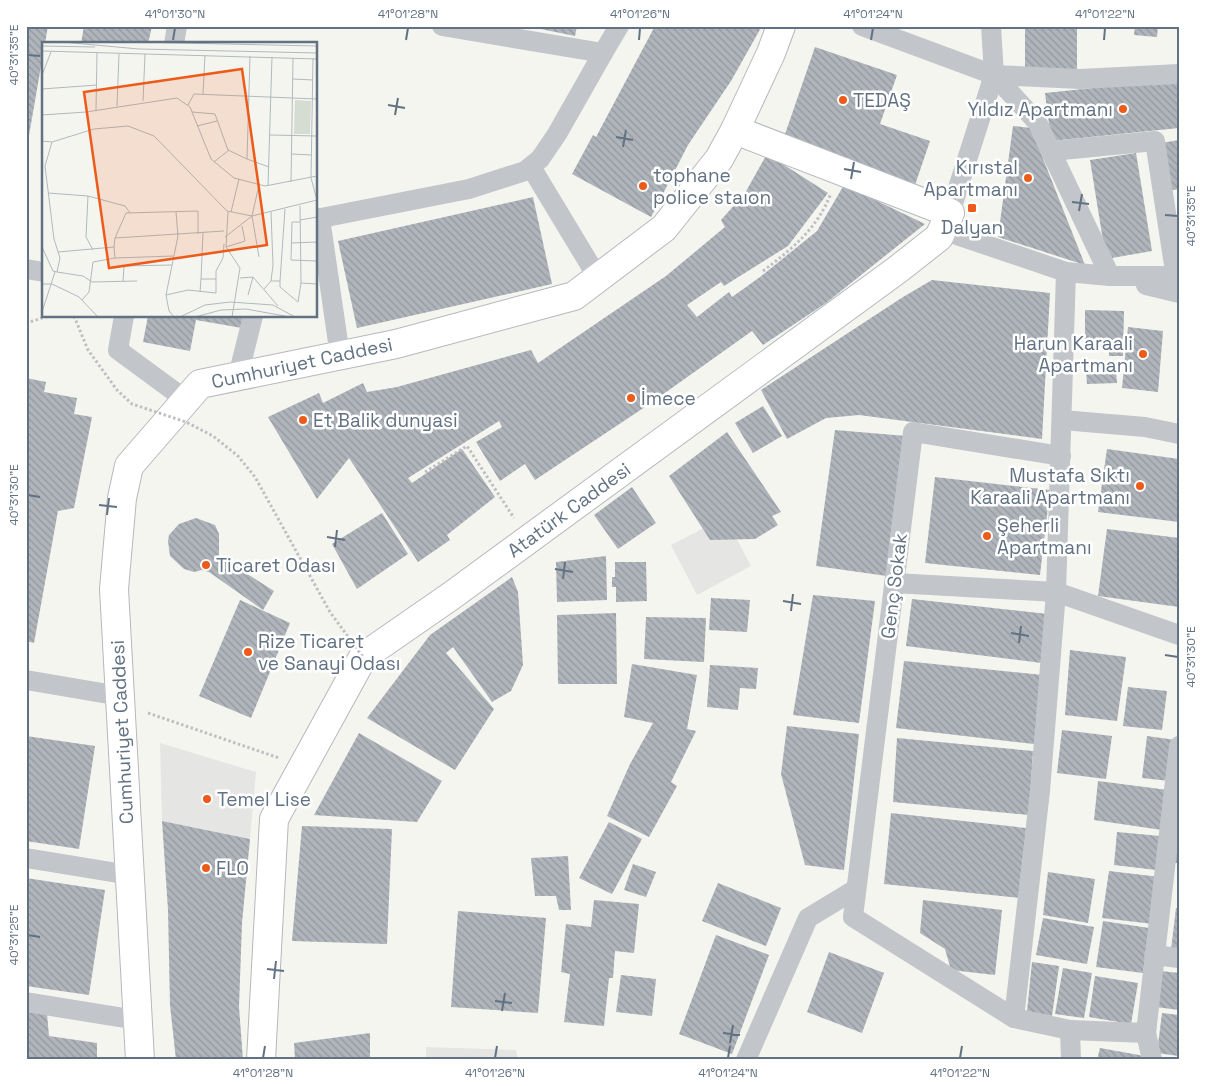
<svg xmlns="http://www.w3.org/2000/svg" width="1205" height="1086" font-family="'Space Grotesk',sans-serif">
<defs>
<pattern id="building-back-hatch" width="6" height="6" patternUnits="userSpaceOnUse" patternTransform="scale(1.25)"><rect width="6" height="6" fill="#afb5bb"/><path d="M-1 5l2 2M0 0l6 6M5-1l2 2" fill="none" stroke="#92989d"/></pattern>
</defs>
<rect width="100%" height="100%" fill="#f5f5f0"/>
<g fill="#e5e6e4">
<path d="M725 517 751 566 697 595 671 545Z"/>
<path d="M160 743 256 772 250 839 162 821Z"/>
<path d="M426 1047 516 1050 518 1060H426Z"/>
</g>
<g fill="url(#building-back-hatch)">
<path d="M26 26H48L27 147H26Z"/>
<path d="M84 26H152L148 44H81Z"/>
<path d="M526 26H577L575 36Z"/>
<path d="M655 26H762L731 81 688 145 651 217 572 174 593 135 596 137Z"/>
<rect x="1025" y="26" width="52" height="47"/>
<path d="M1135 26H1158L1157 37 1134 35Z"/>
<path d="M815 47 897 75 880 124 930 141 915 185 783 140Z"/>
<path d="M1179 79V128L1051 141 1045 93Z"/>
<path d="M1013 126 1031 128 1085 265 998 237Z"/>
<path d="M1179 140V189L1168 191 1161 143Z"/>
<path d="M1136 153 1152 251 1106 259 1090 160Z"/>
<path d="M767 154 828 193 788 246 724 286 721 282 687 305 697 317 729 292 732 297 760 277 817 231 844 185 925 224 826 303 763 345 752 331 648 405 535 480 525 464 500 481 476 442 502 427 499 421 408 478 412 483 462 449 495 497 447 535 450 540 418 562 349 458 317 499 268 417 319 393 323 403 363 383 367 392 397 387 531 350 538 363 666 276 725 227 721 220 745 193Z"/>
<path d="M533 197 552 284 357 328 338 241Z"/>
<path d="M932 280 1050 293 1042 439 859 415 826 418 787 439 761 390 903 297Z"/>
<path d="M1085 310 1124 311 1123 356H1109V348H1085Z"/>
<path d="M148 316H244L242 328 196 320 190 351 143 342Z"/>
<path d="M1128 327 1163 331 1158 392 1122 388Z"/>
<path d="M1116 371 1117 383 1087 384 1086 372Z"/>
<path d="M26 378 46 382 44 392 77 398 74 414 92 417 74 508 58 511 34 643 26 641Z"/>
<path d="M763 406 782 436 753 453 735 423Z"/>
<path d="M835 430 906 436 887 576 816 566Z"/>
<path d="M727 432 781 512 772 516 778 525 755 539 710 540 669 476Z"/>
<path d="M1107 449 1179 459V522L1098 512Z"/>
<path d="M935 477 1050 490 1040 575 925 563Z"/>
<path d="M632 487 656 523 618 549 594 515Z"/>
<path d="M382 513 408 554 357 589 332 544Z"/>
<path d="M196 518 215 525 219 534V556L274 591 263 610 209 572 202 570 194 572 184 569 170 556 168 541 169 535 179 524Z"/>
<path d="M1107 529 1179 538V607L1098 596Z"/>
<path d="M606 556 607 600 557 602 556 562Z"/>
<path d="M615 562H646L647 601 616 602V587H612V577H615Z"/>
<path d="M512 577 518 592 523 665 511 691 492 702 453 647 446 653 494 709 455 770 367 718 430 635Z"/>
<path d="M813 595 875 601 859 723 793 715Z"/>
<path d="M711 598 750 600 747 632 709 630Z"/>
<path d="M912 599 1048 614 1042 663 906 646Z"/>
<path d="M240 600 290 623 251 718 199 696Z"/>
<path d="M616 613 617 684H558L557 615Z"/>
<path d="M646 617 706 618 704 662 644 659Z"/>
<path d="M1070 650 1126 657 1117 721 1065 715Z"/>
<path d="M904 661 1043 675 1034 744 896 728Z"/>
<path d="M632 664 697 675 687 729 696 731 671 782 677 786 649 837 607 816 630 764 653 723 624 717Z"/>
<path d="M710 665 758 668 756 689 740 688 738 710 707 707Z"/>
<path d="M1128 687 1167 691 1162 730 1123 726Z"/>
<path d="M787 726 859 734 844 870 805 865 781 774Z"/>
<path d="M1062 730 1112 736 1106 779 1057 773Z"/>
<path d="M359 733 442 781 417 822 314 815Z"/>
<path d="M26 736 95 746 79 849 26 841Z"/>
<path d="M1147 736 1176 740 1170 781 1142 778Z"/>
<path d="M897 738 1033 751 1029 815 893 802Z"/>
<path d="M1098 781 1168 790 1162 830 1094 820Z"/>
<path d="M891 813 1026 828 1020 898 884 884Z"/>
<path d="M162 821 250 839 242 923 239 1007 243 1060H176L170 1005 168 910Z"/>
<path d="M609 822 642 839 612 894 579 878Z"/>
<path d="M302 826 392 829 387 944 292 941Z"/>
<path d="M1117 832 1160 836 1156 870 1114 865Z"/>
<path d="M1178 840 1179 841V863H1175Z"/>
<path d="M568 856 571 910H559L556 896H535L531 858Z"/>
<path d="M633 864 656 872 646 897 624 890Z"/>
<path d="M1109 871 1160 877 1153 924 1102 918Z"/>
<path d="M1048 872 1095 879 1088 923 1043 915Z"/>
<path d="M26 878 105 890 89 995 26 986Z"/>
<path d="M718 883 781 908 766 946 702 921Z"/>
<path d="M594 900 639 904 634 953 615 951 613 978H609L604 1026 564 1022 570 974 561 972 566 924 591 927Z"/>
<path d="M923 900 1002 910 995 975 951 970 945 949 920 933Z"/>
<path d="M1176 908H1179V950H1171Z"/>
<path d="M458 911 546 918 538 1013 451 1007Z"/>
<path d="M1043 918 1094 927 1087 964 1036 955Z"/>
<path d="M1103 921 1149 928 1143 973 1096 967Z"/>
<path d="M716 935 769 955 732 1054 679 1034Z"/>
<path d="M829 952 884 973 862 1033 807 1012Z"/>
<path d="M1032 962 1059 966 1052 1016 1027 1011Z"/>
<path d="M1063 968 1092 973 1084 1018 1055 1014Z"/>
<path d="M1161 971 1179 973V1010L1156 1007Z"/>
<path d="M621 975 656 979 652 1016 616 1012Z"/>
<path d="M1095 976 1138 983 1131 1024 1089 1017Z"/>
<path d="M26 1012 47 1014 49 1036 97 1043V1060H26Z"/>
<path d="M1162 1013 1179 1015V1056L1157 1053Z"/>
<path d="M370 1033V1060H295L294 1043Z"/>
<path d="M1100 1048 1150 1057 1149 1060H1097Z"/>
</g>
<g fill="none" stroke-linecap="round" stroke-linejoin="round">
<g stroke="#b4b9be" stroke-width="30">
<g id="secondary">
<path d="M140 1060 114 589 122 498 129 466 200 384 396 344 574 296 664 228 719 159 735 130 771 53 781 26"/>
<path d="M261 1060 274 819 363 657 451 596 897 270 939 237 950 213 735 130"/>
</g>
</g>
<g stroke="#bebfc1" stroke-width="3" stroke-dasharray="2.5 2.5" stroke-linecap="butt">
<path d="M763 271C792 249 818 228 831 193"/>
<path d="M26 323 49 316"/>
<path d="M425 472 467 446 514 518"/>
<path d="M148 713 279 758"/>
</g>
<g stroke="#c2c5c9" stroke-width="20">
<path d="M442 26 603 53 619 26"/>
<path d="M862 26 994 75 1037 122 1110 276"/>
<path d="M174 44 177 26"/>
<path d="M994 75 1080 79 1179 74"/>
<path d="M1051 151 1155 141 1176 278"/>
<path d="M531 167 598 278"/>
<path d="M950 213 994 75 991 26"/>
<path d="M320 218 340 356"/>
<path d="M316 219 469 189 525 171 540 159 557 134 603 53"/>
<path d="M942 230 1066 272 1110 276H1179"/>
<path d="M26 269 44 272"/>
<path d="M1066 272 1056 592 1040 791 1014 1018 1070 1030 1071 1060"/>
<path d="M1146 285 1179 293"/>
<path d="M124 316 118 350 186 400"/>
<path d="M238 376 253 316"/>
<path d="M1062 420 1145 427 1179 434"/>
<path d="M894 583 1056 592 1179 635"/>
<path d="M26 680 120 696"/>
<path d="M26 858 130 875"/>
<path d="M1154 955 1179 958"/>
<path d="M26 1002 137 1020"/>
<path d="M1014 1018 853 917 913 432 1061 456"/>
<path d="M1070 1030 1146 1033 1179 746"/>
<path d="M1146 1033 1152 1060"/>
<path d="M746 1060 808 918 856 889"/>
</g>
<use href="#secondary" stroke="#fff" stroke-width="28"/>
<path stroke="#bebfc1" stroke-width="3" stroke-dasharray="2.5 2.5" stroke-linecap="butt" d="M74 316 88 350 117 390 132 404 186 422 213 436 238 456 255 477 330 612 363 657"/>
</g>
<path fill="none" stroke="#627283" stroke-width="2" d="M173 40 175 28M406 40 408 28M639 40 640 28M871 40 873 28M1104 40 1105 28M28 55 40 56M388 105 405 108M395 115 398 98M616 137 633 140M623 147 626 130M844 169 861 172M851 179 854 162M1072 202 1089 204M1079 211 1082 194M1165 215 1178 216M28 495 40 497M99 505 117 507M107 515 109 498M327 537 345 540M335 547 337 530M555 569 573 572M563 579 565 562M783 601 801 604M791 611 793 594M1011 633 1029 636M1019 643 1021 626M1165 655 1178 657M28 935 40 937M267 969 284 971M274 979 276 961M495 1001 512 1003M502 1011 505 993M723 1033 740 1035M730 1043 733 1025M263 1058 265 1046M495 1058 497 1046M728 1058 730 1046M960 1058 962 1046"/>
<g fill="#ec5b1a" stroke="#fff" stroke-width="2">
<circle cx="843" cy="100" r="5"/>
<circle cx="1123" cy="109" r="5"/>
<circle cx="1028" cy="178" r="5"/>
<circle cx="643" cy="186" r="5"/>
<rect x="967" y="203" width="10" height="10" rx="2.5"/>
<circle cx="1143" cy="354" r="5"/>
<circle cx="631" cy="398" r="5"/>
<circle cx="303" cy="420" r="5"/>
<circle cx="1140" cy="486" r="5"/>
<circle cx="987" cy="536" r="5"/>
<circle cx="206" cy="565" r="5"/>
<circle cx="248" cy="652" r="5"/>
<circle cx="207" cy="799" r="5"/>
<circle cx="206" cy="868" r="5"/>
</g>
<g text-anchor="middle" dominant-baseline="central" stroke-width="5" stroke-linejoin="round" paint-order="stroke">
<g font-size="19" fill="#627283" stroke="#fff" text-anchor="start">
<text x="853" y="100">TEDAŞ</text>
<text x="1113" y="109" text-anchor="end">Yıldız Apartmanı</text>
<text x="1018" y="167" text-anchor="end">Kırıstal<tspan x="1018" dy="22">Apartmanı</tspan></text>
<text x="653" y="175">tophane<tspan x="653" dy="22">police staıon</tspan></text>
<text x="972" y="227" text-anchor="middle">Dalyan</text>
<text x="1133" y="343" text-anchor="end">Harun Karaali<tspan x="1133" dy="22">Apartmanı</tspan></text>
<text x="641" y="398">İmece</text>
<text x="313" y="420">Et Balik dunyasi</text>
<text x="1130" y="475" text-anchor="end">Mustafa Sıktı<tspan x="1130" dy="22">Karaali Apartmanı</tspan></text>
<text x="997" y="525">Şeherli<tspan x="997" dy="22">Apartmanı</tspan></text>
<text x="216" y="565">Ticaret Odası</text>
<text x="258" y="641">Rize Ticaret<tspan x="258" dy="22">ve Sanayi Odası</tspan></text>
<text x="217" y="799">Temel Lise</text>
<text x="216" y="868">FLO</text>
</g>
<g font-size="19" fill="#627283" stroke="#fff">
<text transform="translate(302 363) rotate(-12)">Cumhuriyet Caddesi</text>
<text transform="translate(569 510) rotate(-36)">Atatürk Caddesi</text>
<text transform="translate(894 586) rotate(-83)">Genç Sokak</text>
<text transform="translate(122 732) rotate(-93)">Cumhuriyet Caddesi</text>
</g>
</g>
<g transform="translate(42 42)">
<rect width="275" height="275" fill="#f5f5f0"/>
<path d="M253 58 269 59 268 92H252Z" fill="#d5dcd1"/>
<path fill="none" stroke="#b1b9be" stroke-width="1" d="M20 0 97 7 275 11M91 0 275 4M0 4 53 5M0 9 275 17M208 14 205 117 227 125M271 16 269 136 275 158M0 33 9 10M251 37 271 38M0 47 55 43M161 52 163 13M101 59 103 12M146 63 152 52 275 57M75 64 77 12M54 68 55 11M150 70 173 72 186 108 205 117M0 73 44 70 135 56 148 65 169 117 192 136 223 144 275 134M155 84 175 79M228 93 275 94M0 99 10 100 52 87 86 84 112 94 185 169 210 174 275 158M250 112 269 113M172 120 187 108M249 140 251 16M226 144 230 15M6 151 46 154 44 195 51 208M46 154 83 164 88 171M186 170 184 205 198 226 190 275M189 170 197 137M210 174 217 215M258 178 275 175M258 180H250L249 218 275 219M183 195 210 174 217 143M73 196 84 171 156 169V192M249 201 275 200M0 205 11 229 15 230 18 216 12 197 3 124 10 100M72 205 73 216 131 214M184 205 203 199 200 184M16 210 72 205 73 196 182 189M15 230 41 234 50 240 95 239M198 236 211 235 236 264M159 237 161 191M229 239H238L243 167M238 239V245L256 260 259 241 258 164M81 240 82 224 130 223M259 241 275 242M0 242H10L37 255 56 275M222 247 229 239 231 223 229 170M158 250 159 237H174M124 253 146 248 174 251V229L181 216 182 202M206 253 211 235M40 258 47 250 51 220 73 216M0 270 13 230M132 275 127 269 124 253 136 194 134 170M138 275 163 263 188 260 231 263 253 275M153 275 179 268 204 267 248 275M180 275H213"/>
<path fill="#ec5b1a" fill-opacity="0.15" stroke="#ec5b1a" stroke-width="2.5" d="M200 27 225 203 67 226 42 50Z"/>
<rect width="275" height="275" fill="none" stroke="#627283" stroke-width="2.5"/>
</g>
<rect width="1205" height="1086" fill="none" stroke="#ffffff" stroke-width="55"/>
<rect x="28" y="28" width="1150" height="1030" fill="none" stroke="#627283" stroke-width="2"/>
<g font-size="12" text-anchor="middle" fill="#627283">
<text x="175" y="18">41°01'30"N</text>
<text x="408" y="18">41°01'28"N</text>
<text x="640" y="18">41°01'26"N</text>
<text x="873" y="18">41°01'24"N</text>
<text x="1105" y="18">41°01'22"N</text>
<text transform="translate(14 55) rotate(-90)" y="4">40°31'35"E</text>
<text transform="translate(1191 216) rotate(-90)" y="4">40°31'35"E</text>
<text transform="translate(14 495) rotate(-90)" y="4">40°31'30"E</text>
<text transform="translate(1191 657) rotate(-90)" y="4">40°31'30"E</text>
<text transform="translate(14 935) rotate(-90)" y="4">40°31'25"E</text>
<text x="263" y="1077">41°01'28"N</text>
<text x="495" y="1077">41°01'26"N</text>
<text x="728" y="1077">41°01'24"N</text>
<text x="960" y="1077">41°01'22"N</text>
</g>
</svg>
